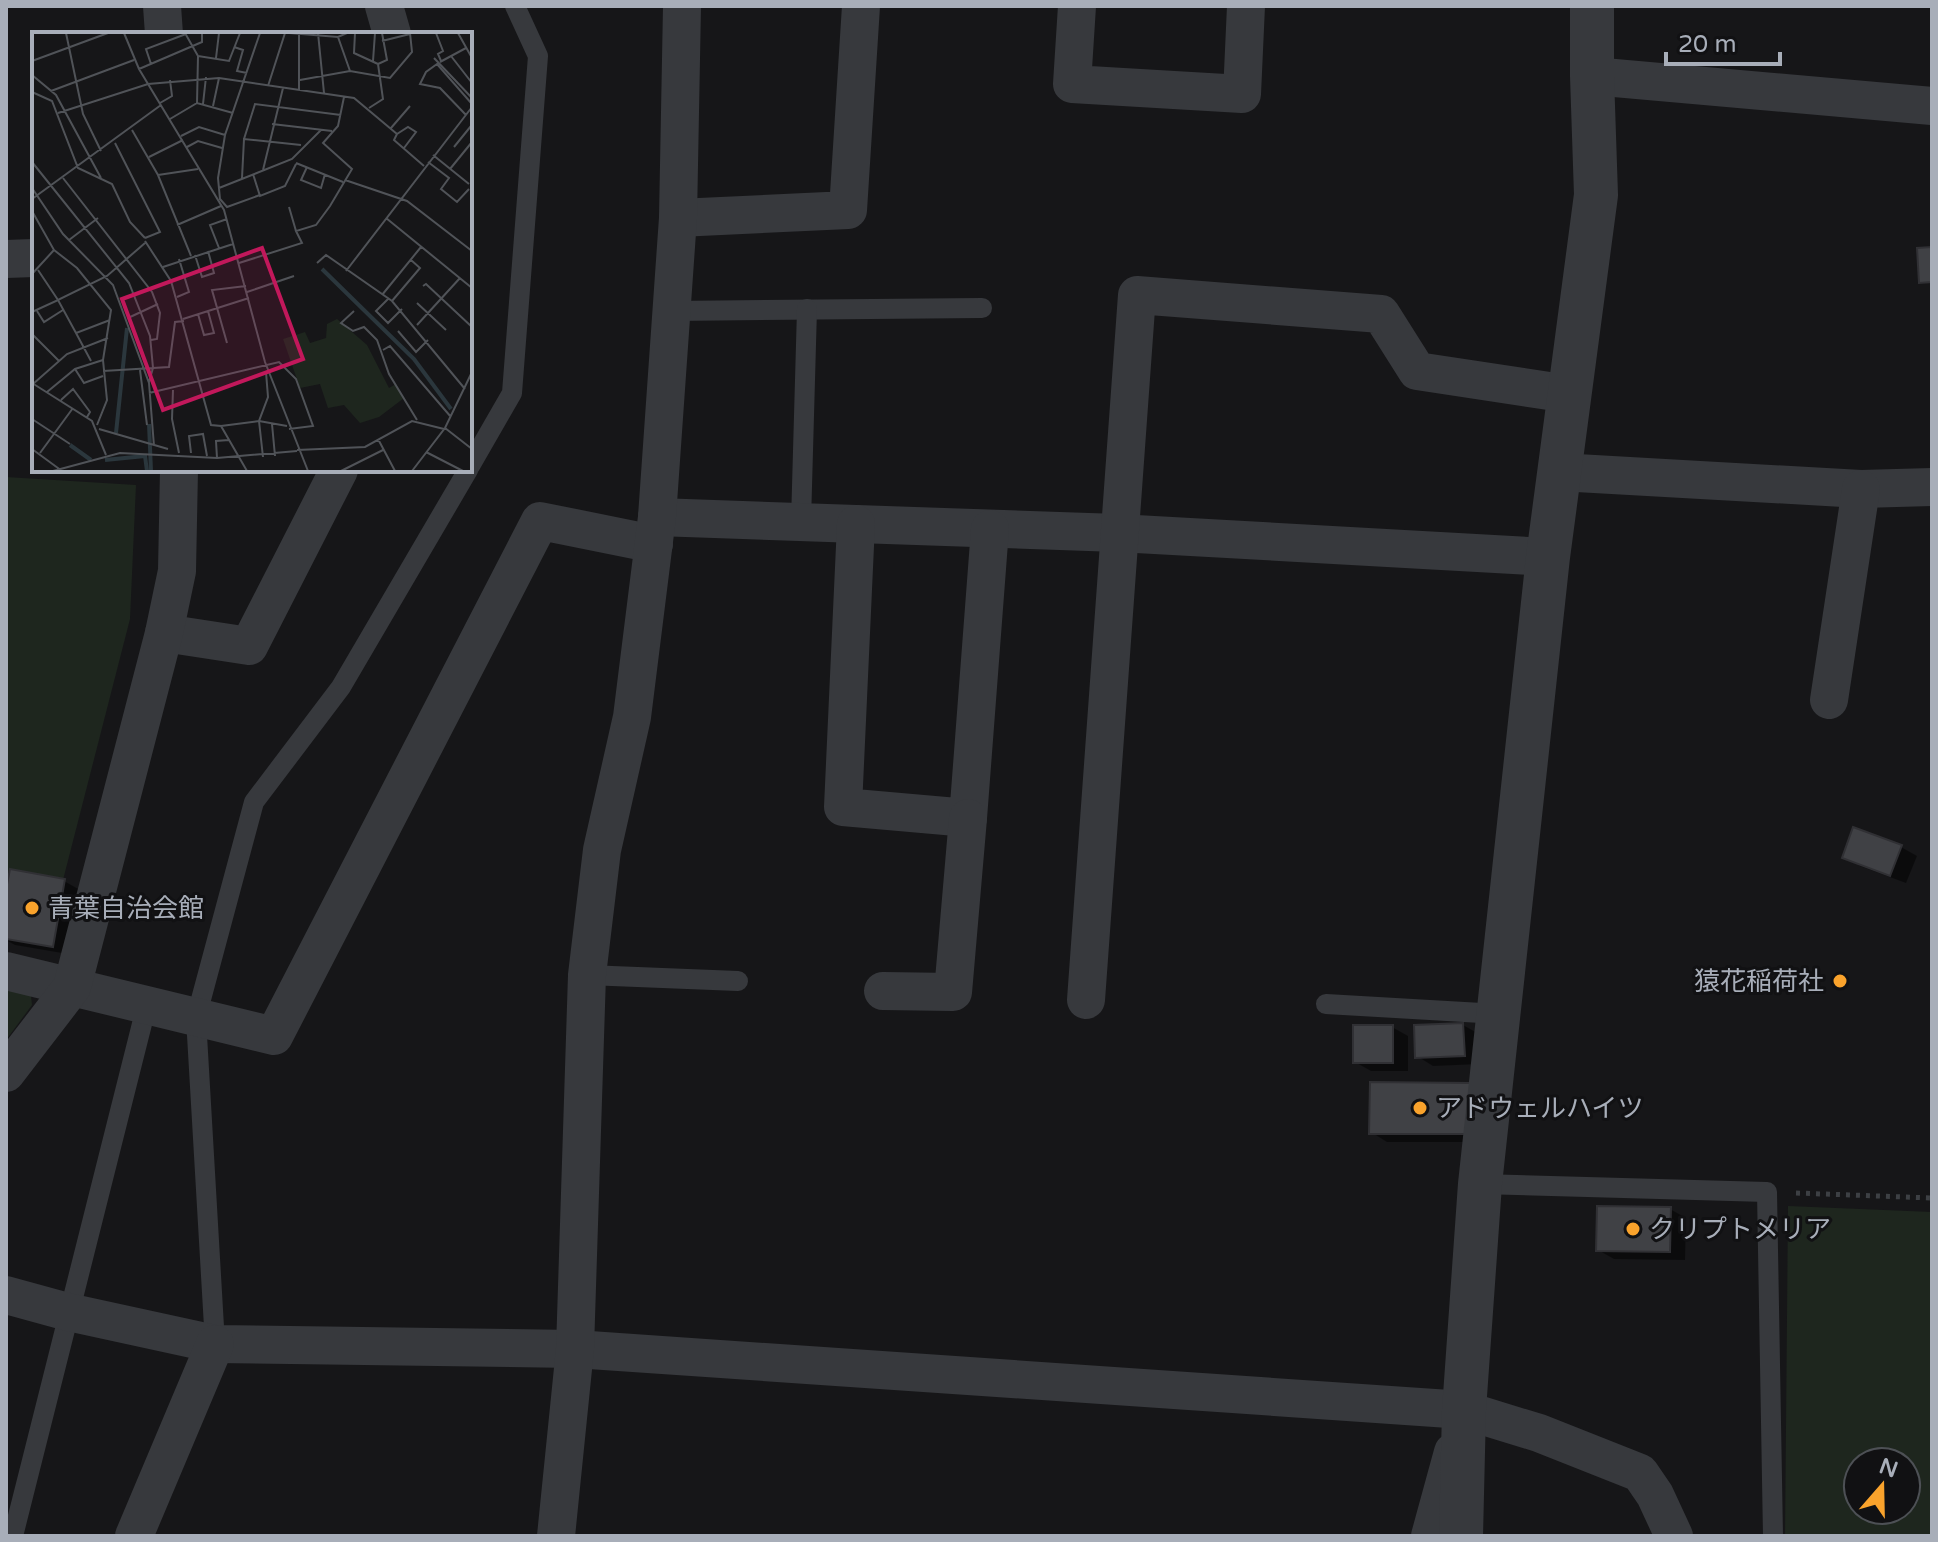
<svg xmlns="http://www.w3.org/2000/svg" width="1938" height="1542" font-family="'Varela Round','Noto Sans JP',sans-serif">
<rect width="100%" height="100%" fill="#161618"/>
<g fill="#1e261e" fill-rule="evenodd">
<path d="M6 477 136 485 130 619 63 880 6 872Z"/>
<path d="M6 980 30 987 32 1005 6 1040Z"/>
<path d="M1788 1206 1932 1212V1536H1785ZM1858 1462H1906V1510H1858Z"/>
</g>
<g fill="#0007">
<path d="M1901 847 1917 856 1906 883 1860 866 1844 857Z"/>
<path d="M64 881 80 890 68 954 15 945 6 940V901Z"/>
<path d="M1463 1025 1479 1034 1480 1064 1433 1066 1417 1056Z"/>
<path d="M1392 1027 1408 1036V1071H1371L1355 1062Z"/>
<path d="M1372 1084 1485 1142H1387L1371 1132Z"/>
<path d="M1670 1209 1686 1218 1685 1260 1614 1259 1598 1250Z"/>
</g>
<g fill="#404145" stroke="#303034" stroke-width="2">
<path d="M1932 247V282L1919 283 1917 248Z"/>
<path d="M1853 827 1902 845 1890 876 1842 858Z"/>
<path d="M10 869 65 879 53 947 6 939V889Z"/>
<path d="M1463 1023 1465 1056 1415 1058 1414 1025Z"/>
<rect x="1353" y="1025" width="40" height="38"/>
<path d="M1370 1082 1470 1083V1134H1369Z"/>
<path d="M1597 1206 1671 1207 1670 1252 1596 1251Z"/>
</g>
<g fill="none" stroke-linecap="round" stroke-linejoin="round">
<path stroke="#3d4044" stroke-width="5" stroke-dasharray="4 6" stroke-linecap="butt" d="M1796 1193 1932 1198"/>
<g stroke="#37393d" stroke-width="20">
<path d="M671 311 982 308"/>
<path d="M470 466 512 393 538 56 515 6"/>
<path d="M801 522 807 309"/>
<path d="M587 975 738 981"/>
<path d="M1326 1004 1499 1014"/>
<path d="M1480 1184 1767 1192 1773 1536"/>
<path d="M215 1344 196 1018 254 802 341 687 468 470"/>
<path d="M13 1536 147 1004"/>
</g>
<g stroke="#37393d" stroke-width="38">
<path d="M162 6 164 34"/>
<path d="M384 6 392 34"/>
<path d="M1077 6 1072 84 1242 94 1246 6"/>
<path d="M1592 76 1932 106"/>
<path d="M678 218 848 210 861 6"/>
<path d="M6 259 34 258"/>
<path d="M1559 472 1861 489 1932 487"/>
<path d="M657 517 1118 533 1548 557"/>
<path d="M856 524 843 807 968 818 990 529"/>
<path d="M164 633 249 646 339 470"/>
<path d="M1829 700 1861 489"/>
<path d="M6 971 274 1036 540 521 654 544"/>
<path d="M883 991 953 992 968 818"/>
<path d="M1086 1000 1137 295 1381 314 1417 371 1569 394"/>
<path d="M6 1073 72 987 164 633 177 571 179 470"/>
<path d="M6 1295 68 1312 215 1344 575 1349 1464 1410 1539 1433 1640 1473 1655 1495 1674 1536"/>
<path d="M134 1536 215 1344"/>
<path d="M556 1536 575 1349 587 975 602 850 632 717 657 517 678 218 682 6"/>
<path d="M1430 1536 1453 1452"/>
</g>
<path stroke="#37393d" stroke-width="44" d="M1461 1536 1464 1410 1480 1184 1548 557 1596 195 1592 76V6"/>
</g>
<g fill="#faa32c" stroke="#111113" stroke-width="3">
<circle cx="32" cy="908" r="8"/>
<circle cx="1840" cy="981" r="8"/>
<circle cx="1420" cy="1108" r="8"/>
<circle cx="1633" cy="1229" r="8"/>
</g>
<g text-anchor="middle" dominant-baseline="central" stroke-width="6" stroke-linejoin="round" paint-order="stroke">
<g font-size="26" fill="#a8aeb9" stroke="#111113" text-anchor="start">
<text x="48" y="908">青葉自治会館</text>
<text x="1824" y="981" text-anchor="end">猿花稲荷社</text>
<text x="1436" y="1108">アドウェルハイツ</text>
<text x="1649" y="1229">クリプトメリア</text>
</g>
</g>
<g transform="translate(32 32)">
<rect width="440" height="440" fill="#161618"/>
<path d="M305 287 335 313 357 356 364 352 372 366 347 385 328 391 312 373 296 376 288 352 268 356 251 307 273 300 278 311 294 306 295 292Z" fill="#1e261e"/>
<path fill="none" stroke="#2b373d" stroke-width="4" d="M290 237 382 327 419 377M117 392 119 439M84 401 95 296M38 413 59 428M73 428 113 424 115 439"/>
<path fill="none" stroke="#505358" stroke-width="2" d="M34 1 51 82 69 119M92 1 107 37 192 178 233 330 276 439M153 1 166 24 165 71M257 1 306 5 315 1M286 1 292 61M323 1 322 21 346 32M404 1 411 19 406 22 409 29M426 1 440 26M306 5 318 39M350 9 378 2M202 15 211 18 205 39 215 41M166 24 197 29 208 1M419 24 440 51M184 26 187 1M402 26 440 66M0 29 76 1M341 29 343 1M408 30 434 16M119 32 114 17 154 2M346 32 355 28 350 1M107 37 170 10V1M0 43 24 63 69 146M268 48 318 39 358 46 380 20 378 1M236 54 253 1M267 58V3M19 59 102 28M0 60 20 69 46 136 80 152 98 190 113 206M128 71 140 64 138 48M171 72 174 45M181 74 187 46M337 76 351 67 346 32M26 81 116 52 187 46 322 66 365 102 362 108 392 134M434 83 408 56 388 52 394 40 405 32 440 72M138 87 165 71 201 81M240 92 300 99M359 96 378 74M100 98 126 143 159 224M365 102 376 95 384 100 372 116M149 104 167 95 193 103M212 107 223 72 309 83M83 111 128 200 113 206M155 115 166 109 190 116M422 115 439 94M401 123 437 152M117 125 151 108M0 130 97 251 118 304 121 336 117 350M396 130 417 146 409 157 425 170 437 157M264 131 311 150M275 135 269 148 289 156 293 142M418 137 440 110M231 138 251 56M221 142 228 164 253 154 264 132M126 143 166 137M31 146 120 260 128 281 125 307 119 308M210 146 212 107 269 113M313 148 375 169 440 219M0 156 31 202 81 253 117 351 122 414M187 156 260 127 289 98M228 163 195 175 188 167 186 146 193 103 228 1M0 167 129 73M257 175 264 199M0 179 22 218 0 242M354 186 440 256M145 193 189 174M37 208 66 186M113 209 139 249 179 393 189 394 215 439M187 216 178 193 195 187M22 218 45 236 79 278 71 328 75 368 65 393M163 223 170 245 182 241 176 219M207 231 270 211 264 199 284 193 298 174 320 137 291 111 306 94 312 65M285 231 294 223 360 269 433 357M131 235 201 212M6 238 26 268 75 244 113 211M314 239 440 75M391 254 394 252 410 267M215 260 262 244M350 263 389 215M145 265 157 260 147 227M356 267 344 279 356 291 370 277M410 267 440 295M360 269 388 236 379 228M385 271 414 298M5 279 12 290 31 278M322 279 309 291 321 299 332 295 345 308 357 342 385 388M0 280 26 268 44 301M166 282 172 303 182 301 176 279M96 286 126 272M151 287 217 266M385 293 428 246M366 299 384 320 396 308M0 302 27 329M195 311 180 258 214 254M351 318 358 314 419 385M59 329 44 301 78 288M43 337 52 351 71 344M108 338 115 393M71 339 137 335 143 290 152 289M0 351 60 389 74 423M1 352 35 322 76 306M141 358 140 387 147 421M15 360 43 337 71 328M117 361 247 330 264 347 281 394 257 397M29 368 41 357 58 380 55 385M0 387 38 412M240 392 243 424M189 394 227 389 255 394M413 396 440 417M67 397 136 417M346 407 363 439M0 417 30 439M265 418 333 415 380 389 412 397M394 420 431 439M8 421 41 376M159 421 157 404 171 402 175 424M231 425 227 389 236 365 234 340M185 426 184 409 197 408M21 439 88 421 185 426 265 419M309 439 351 418M380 439 413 396 440 340"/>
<path fill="#c2185b" fill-opacity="0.15" stroke="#c2185b" stroke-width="4" d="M230 216 271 327 131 378 90 267Z"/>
<rect width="440" height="440" fill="none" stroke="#a8aeb9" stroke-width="4"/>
</g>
<rect width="1938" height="1542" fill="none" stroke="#a8aeb9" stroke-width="16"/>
<g transform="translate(1882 1486) rotate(20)"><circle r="38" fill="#111113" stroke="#4d5055" stroke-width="2"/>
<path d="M0-6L14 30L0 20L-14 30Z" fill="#faa32c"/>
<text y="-12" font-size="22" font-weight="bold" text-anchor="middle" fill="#a8aeb9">N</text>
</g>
<path d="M1666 52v12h114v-12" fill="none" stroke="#a8aeb9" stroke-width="4"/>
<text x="1678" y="52" font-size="24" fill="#a8aeb9" stroke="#111113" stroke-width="6" paint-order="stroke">20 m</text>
</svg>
